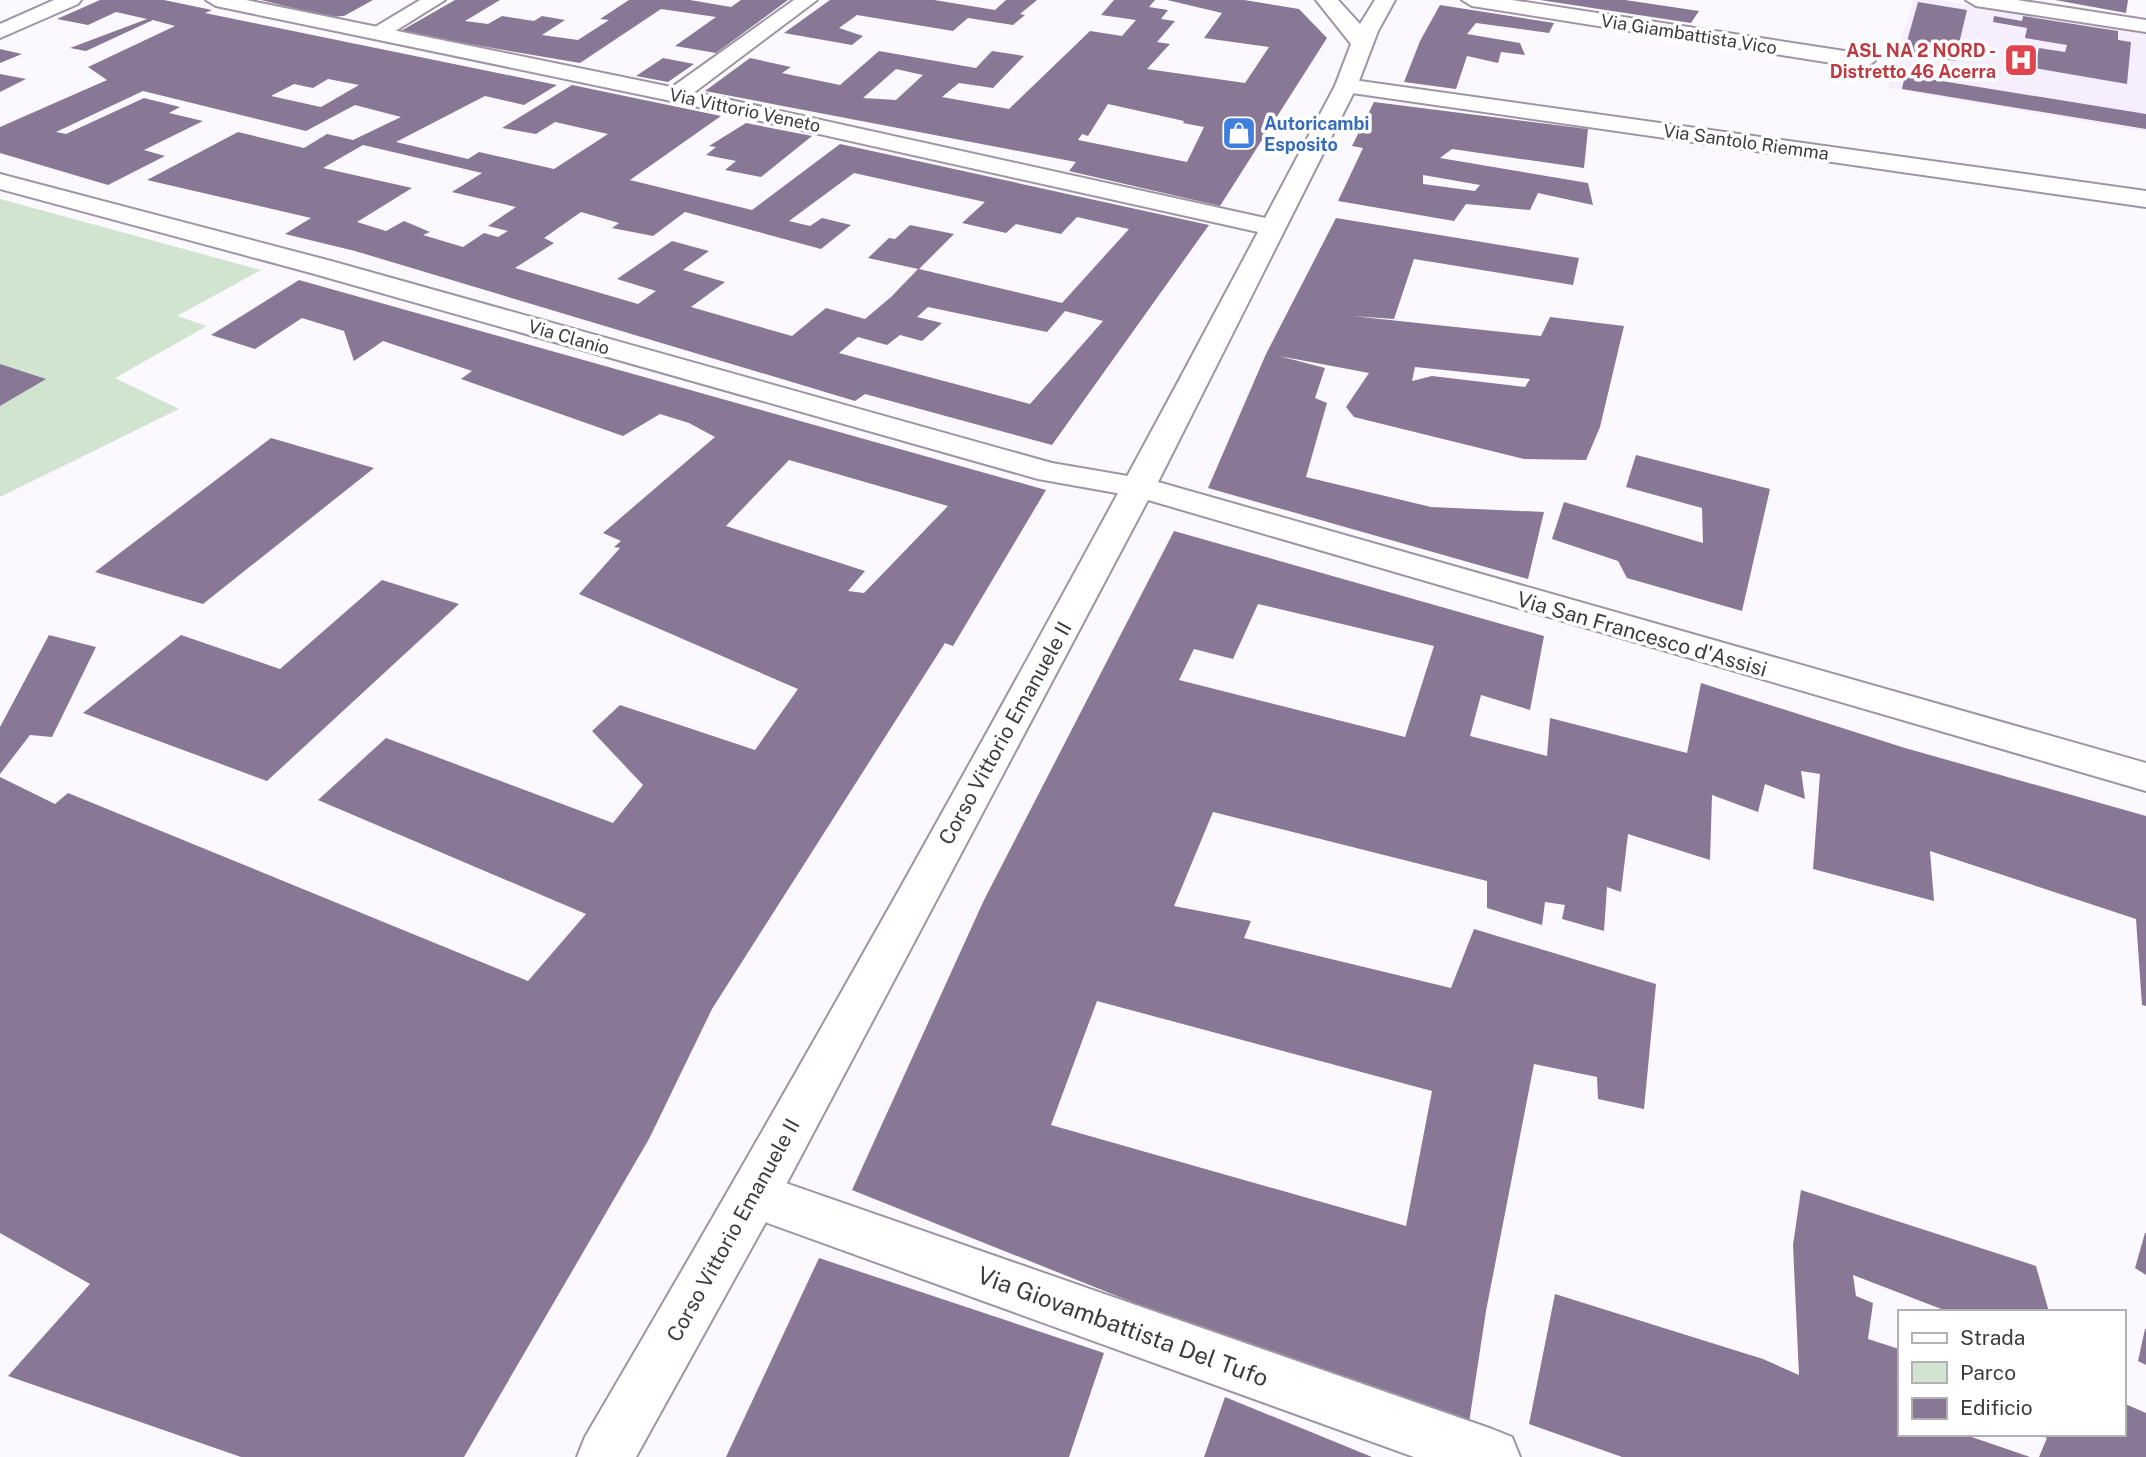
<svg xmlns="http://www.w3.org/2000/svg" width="2146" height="1457" font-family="'Public Sans',sans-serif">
<rect width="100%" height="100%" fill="#fbf9fd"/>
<path fill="#f6eefc" d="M1913 0H1938L2146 32V132L1888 88Z"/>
<path fill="#d0e4d0" d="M0 199 261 270 177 316 207 326 115 378 179 409 0 497Z"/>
<g fill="#887895" fill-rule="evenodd">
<path d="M100 0H164L212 10 205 13 557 85 524 105 485 96 396 142 468 159 479 152 554 169 608 134 555 122 536 134 502 128 572 85 721 116 630 180 752 210 840 144 1209 225 1052 445 865 394 855 401 355 251 285 234 311 218 147 180 238 132 304 148 327 134 353 140 401 117 355 105 306 131 143 91 56 132 66 134 144 98 180 107 169 113 203 121 144 150 165 156 108 185 0 153V127L107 80 88 67 175 26 153 20 86 51 70 48 147 19 116 12 88 25 57 19ZM328 79 359 85 321 107 271 96 294 84 313 88ZM363 145 482 173 452 192 516 207 488 226 508 231 498 237 484 233 463 247 423 235 430 232 404 221 386 231 357 222 412 188 323 168ZM854 173 985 202 962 223 1006 233 1016 224 1061 234 1077 217 1129 229 1062 303 919 269 954 234 910 225 895 239 889 238 868 258 918 269 891 297 865 319 826 308 792 336 691 307 725 282 683 270 709 251 672 241 617 279 656 291 638 304 515 268 554 243 544 238 581 212 619 223 612 228 653 236 685 212 821 249 851 225 822 218 810 226 789 221ZM928 307 1047 332 1065 311 1103 321 1030 404 839 353 858 337 887 345 900 335 922 341 942 323 917 317Z"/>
<path d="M261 0H373L344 16 329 17Z"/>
<path d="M455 0H500L465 21 488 24 502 16 534 21 542 16 565 20 542 35 578 40 609 20 600 19 629 0H690L731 7 741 0H788L716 53 675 46 716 17 661 9 580 63 399 32Z"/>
<path d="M830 0H934L995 10 1006 0H1037L1020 14 1025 15 1013 25 968 18 953 31 857 15 839 28 863 36 852 45 784 33Z"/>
<path d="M1114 0H1155L1149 7 1168 10 1161 19 1175 21 1157 42 1170 44 1147 69 1245 83 1269 47 1204 38 1222 13 1167 0H1244L1299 9 1327 38 1220 206 1069 171 1076 162 705 91 750 58 791 67 782 73 840 85 879 51 976 68 992 51 1024 56 993 88 959 83 942 97 1009 109 1090 31 1122 36 1136 20 1101 15ZM896 69 923 75 896 100 863 98ZM1108 104 1184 121 1183 123 1204 127 1187 162 1078 140 1082 134 1088 136Z"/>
<path d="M1540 0H1625L1699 11 1691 23Z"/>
<path d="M2055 0H2128L2126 13Z"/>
<path d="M1918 2 1967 10 1955 61 1904 52Z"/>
<path d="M1440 5 1554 23 1549 33 1476 23 1467 34 1520 43 1525 55 1501 52 1498 63 1467 56 1456 89 1404 82 1420 41Z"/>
<path d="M1994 16 2022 21 2023 16 2118 31V40L2131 42 2127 84 2034 68 2039 48 2065 52 2067 45 2025 38 2027 28 1993 22Z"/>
<path d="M0 49 22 54 0 63Z"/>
<path d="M663 58 694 64 668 82 636 76Z"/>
<path d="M0 74 26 79 0 92Z"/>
<path d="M1905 75 2146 114V129L1902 89Z"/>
<path d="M1374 102 1588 129 1584 168 1452 149 1440 158 1588 183 1593 205 1538 193 1530 210 1466 204 1454 221 1338 201 1363 148 1352 146ZM1423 175 1480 185 1475 191 1423 184Z"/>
<path d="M746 123 812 136 761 177 725 170 736 161 706 155 716 147 709 146Z"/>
<path d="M1336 218 1579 258 1573 285 1414 259 1394 319 1352 316 1541 336 1550 317 1624 326 1600 427 1586 460 1524 459 1354 417 1346 407 1369 373 1279 356 1325 368 1315 398 1327 403 1306 477 1431 507 1544 512 1528 579 1208 488 1266 354ZM1415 367 1530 379 1525 387 1432 376 1412 381Z"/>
<path d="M299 280 1046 490 953 646 945 643 712 1009 649 1139 464 1457H241L8 1376 90 1284 0 1233V777L55 804 68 793 528 981 586 914 318 800 386 738 613 823 643 785 592 731 620 705 755 750 798 689 579 594 620 548 614 547 621 541 603 533 715 437 689 423 660 414 623 436 461 379 472 371 383 341 354 361 344 331 302 318 255 349 211 335ZM789 460 948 506 864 593 848 591 865 571 726 526Z"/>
<path d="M0 364 46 379 0 406Z"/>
<path d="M271 438 374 468 203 604 95 572Z"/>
<path d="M1636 455 1770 489 1742 611 1627 578 1618 561 1552 539 1564 502 1703 543 1702 508 1626 487Z"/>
<path d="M1174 531 1544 636 1530 710 1481 695 1470 736 1547 756 1550 718 1687 753 1701 683 1905 748 2146 816V1006L2142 1005 2136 919 1930 851 1934 901 1813 869 1820 774 1801 771 1805 799 1765 784 1758 812 1712 795 1710 860 1628 834 1621 892 1607 887 1604 931 1562 919 1565 905 1545 902 1542 925 1487 908V881L1213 812 1174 906 1251 921 1244 938 1451 988 1474 929 1656 984 1644 1109 1598 1099 1597 1077 1534 1064 1486 1311 1467 1436 852 1190 984 900ZM1258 604 1434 646 1405 737 1179 680 1194 649 1233 659ZM1097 1001 1432 1091 1406 1226 1051 1125Z"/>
<path d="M382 580 459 604 267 781 83 713 181 635 280 669Z"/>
<path d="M49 635 96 647 52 737 30 735 0 774V727Z"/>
<path d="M1801 1190 2036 1266 2049 1312H1949L1853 1275 1856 1296 1873 1303 1868 1339 1899 1349V1434H1963L2030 1457H1622L1529 1424 1555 1294 1763 1359 1799 1375 1793 1245Z"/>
<path d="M2145 1233H2146V1275L2135 1268Z"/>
<path d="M819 1258 1104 1353 1069 1457H726Z"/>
<path d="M2145 1329H2146V1365L2138 1361Z"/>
<path d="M1225 1397 1372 1457H1204Z"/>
<path d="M2123 1403 2146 1413V1457H2039L2047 1438 2036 1434H2123Z"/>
</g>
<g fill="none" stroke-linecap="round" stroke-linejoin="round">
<g stroke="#9e95a4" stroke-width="4">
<g id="street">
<path d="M54 0H81L78 4 0 38V24Z"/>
<path d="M420 0H445L384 38 376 39 365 33Z"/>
<path d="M794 0H817L684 100H668L665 95 668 90Z"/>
<path d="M1462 0H1512L1864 54 1875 61 1864 68 1472 6Z"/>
<path d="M1966 0H2017L2146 20V32L1976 6Z"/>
<path d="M1346 79 2146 191V207L1338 91 1335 86Z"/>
<path d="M0 174 331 261 1052 463 1151 480 1155 487 1151 494 1139 497 1038 479 311 273 0 189Z"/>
<path d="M754 1172 1492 1429 1512 1437 1520 1457H1414L754 1218 736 1211 729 1195 736 1179Z"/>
</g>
</g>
<g stroke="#9e95a4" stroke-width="4">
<path id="secondary" d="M206 0H246L676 88 1265 218 1335 86 1351 44 1316 0H1338L1360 24 1375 0H1395L1378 31 1357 86 1158 482 2146 763V791L1148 500 772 1211 636 1457H577L585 1437C818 1040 1043 638 1258 232L676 102 216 6Z"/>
</g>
<use href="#street" fill="#fff" fill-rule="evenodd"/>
<use href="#secondary" fill="#fff" fill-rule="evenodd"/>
</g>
<defs>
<g id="hospital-square" transform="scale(1.75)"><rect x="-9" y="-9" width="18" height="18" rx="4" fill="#e0444e" stroke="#fff"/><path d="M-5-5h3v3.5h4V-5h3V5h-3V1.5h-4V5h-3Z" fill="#fff"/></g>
<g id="shop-square" transform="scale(1.75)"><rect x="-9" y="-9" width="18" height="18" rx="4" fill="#3f7fe0" stroke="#fff"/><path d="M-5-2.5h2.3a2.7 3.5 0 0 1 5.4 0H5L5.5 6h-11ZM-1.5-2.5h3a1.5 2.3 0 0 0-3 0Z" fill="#fff"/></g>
</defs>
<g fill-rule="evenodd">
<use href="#hospital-square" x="2021" y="60"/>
<use href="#shop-square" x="1239" y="133"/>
</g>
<g text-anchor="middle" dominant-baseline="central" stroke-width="7" stroke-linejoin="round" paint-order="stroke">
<g font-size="18" fill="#3d3a40" stroke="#fff">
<text transform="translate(1689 34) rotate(9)">Via Giambattista Vico</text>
<text transform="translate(745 110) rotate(12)">Via Vittorio Veneto</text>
<text transform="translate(1746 142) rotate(8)">Via Santolo Riemma</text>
<text transform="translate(569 337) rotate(16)">Via Clanio</text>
</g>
<g font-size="18" font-weight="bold" fill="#be3a42" stroke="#fff" text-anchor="end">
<text x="1996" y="50">ASL NA 2 NORD -<tspan x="1996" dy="21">Distretto 46 Acerra</tspan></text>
</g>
<g font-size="18" font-weight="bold" fill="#366cbe" stroke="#fff" text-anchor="start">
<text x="1264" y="123">Autoricambi<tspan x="1264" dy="21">Esposito</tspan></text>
</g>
<g font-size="21" fill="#3d3a40" stroke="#fff">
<text transform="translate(1642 634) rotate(16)">Via San Francesco d'Assisi</text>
<text transform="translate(1005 733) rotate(-61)">Corso Vittorio Emanuele II</text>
<text transform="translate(733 1230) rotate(-61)">Corso Vittorio Emanuele II</text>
</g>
<g font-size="24" fill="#3d3a40" stroke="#fff">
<text transform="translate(1123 1326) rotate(20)">Via Giovambattista Del Tufo</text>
</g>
</g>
<rect x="1898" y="1310" width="228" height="126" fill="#ffffff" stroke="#b1b0b3" stroke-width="2"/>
<rect x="1912" y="1333" width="35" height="10" fill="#ffffff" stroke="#b1b0b3" stroke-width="2"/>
<text x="1960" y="1345" font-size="21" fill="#3d3a40">Strada</text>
<rect x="1912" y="1362" width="35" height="21" fill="#d0e4d0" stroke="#b1b0b3" stroke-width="2"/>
<text x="1960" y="1380" font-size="21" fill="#3d3a40">Parco</text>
<rect x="1912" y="1398" width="35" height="21" fill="#887895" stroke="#b1b0b3" stroke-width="2"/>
<text x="1960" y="1415" font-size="21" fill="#3d3a40">Edificio</text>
</svg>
